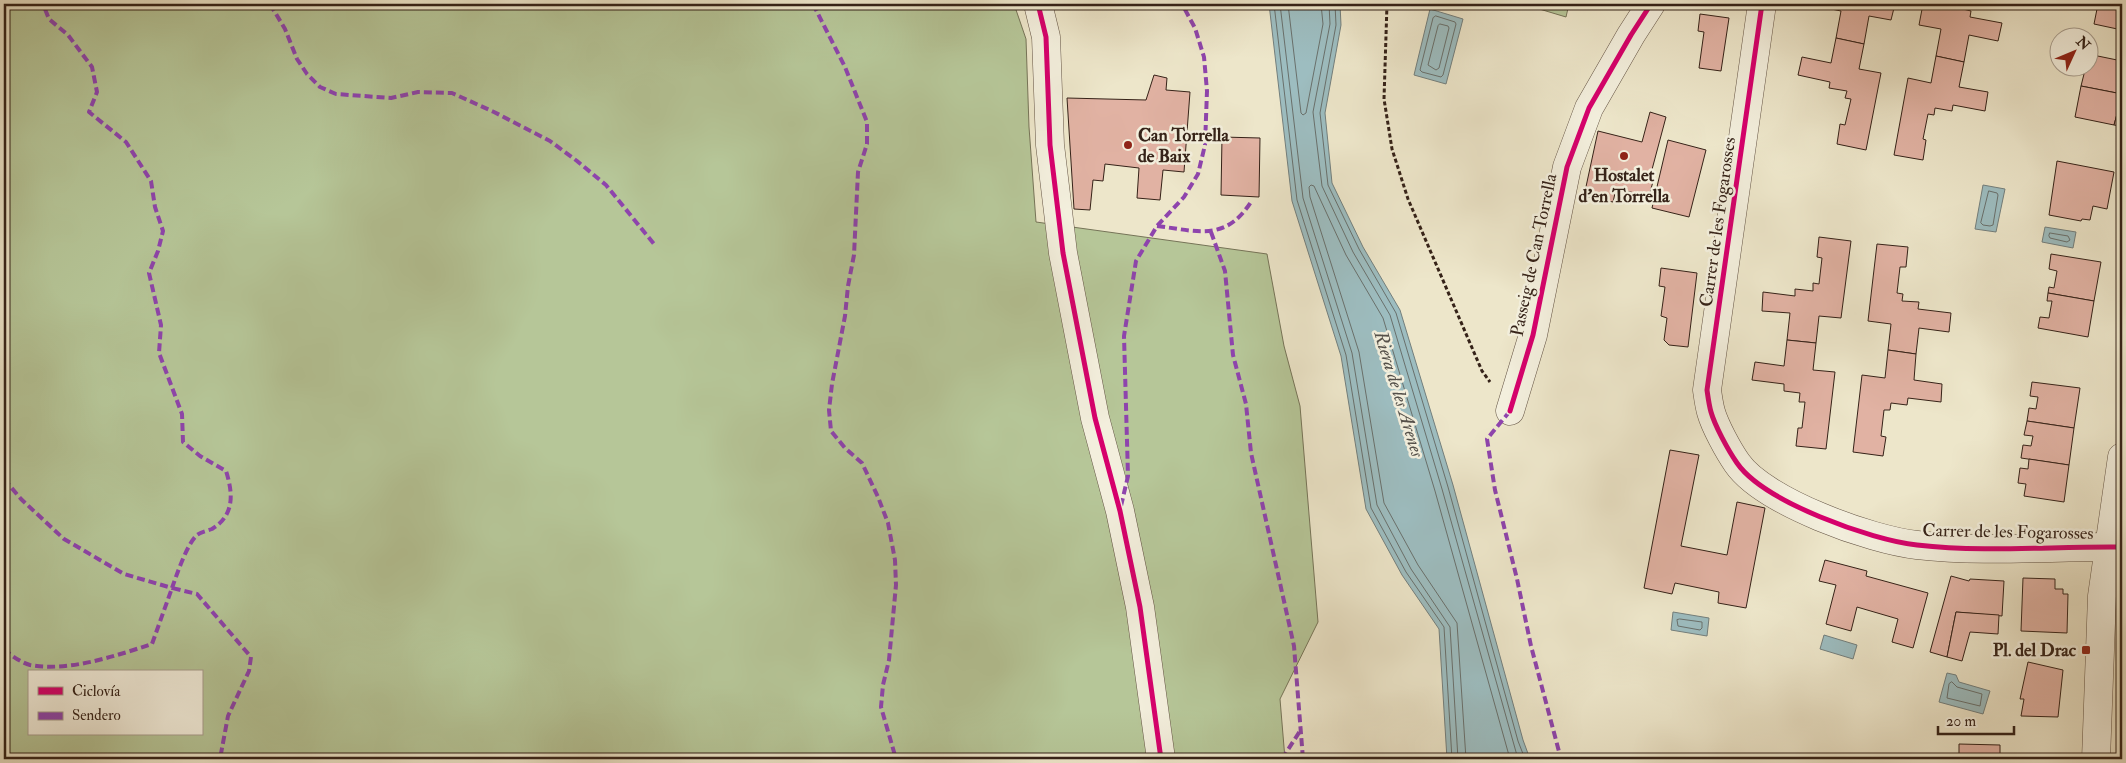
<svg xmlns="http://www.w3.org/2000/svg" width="2126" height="763" font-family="'IM FELL Double Pica',serif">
<rect width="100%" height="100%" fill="#ede6ca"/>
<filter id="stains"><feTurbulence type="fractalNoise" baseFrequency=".004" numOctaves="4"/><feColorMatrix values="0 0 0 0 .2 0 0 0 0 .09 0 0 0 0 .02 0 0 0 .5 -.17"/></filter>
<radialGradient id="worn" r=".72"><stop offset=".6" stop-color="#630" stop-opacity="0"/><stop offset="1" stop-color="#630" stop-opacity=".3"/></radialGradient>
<g fill="#b6c698" stroke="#767458" fill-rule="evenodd">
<path d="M4 4H1014L1026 39 1029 127 1036 222 1267 254 1284 346 1300 406 1318 622 1280 699 1285 759H4ZM29 672H201V734H29Z"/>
<path d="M1526 4H1569L1566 17 1526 5Z"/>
</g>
<g fill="#9dbdc0" stroke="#737f7d">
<path d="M1269 4H1340L1341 25 1325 113 1332 183 1363 247 1400 310 1453 485 1523 740 1530 759H1447L1439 629 1402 575 1366 509 1341 356 1292 201Z"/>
<path d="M1430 9 1463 19 1446 84 1414 75Z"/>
<path d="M1983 185 2005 189 1996 232 1975 229Z"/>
<path d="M2045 227 2076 232 2073 248 2042 242Z"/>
<path d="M1673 612 1709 618 1707 636 1671 630Z"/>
<path d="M1824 635 1857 645 1853 659 1820 649Z"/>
<path d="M1947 673 1956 675 1959 682 1990 691 1983 714 1939 702Z"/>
</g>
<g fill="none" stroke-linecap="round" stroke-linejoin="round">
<g stroke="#69706c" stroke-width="1">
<path d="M1274 4 1297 200 1346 355 1371 508 1406 572 1444 627 1452 759"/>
<path d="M1280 4 1303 198 1352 353 1377 505 1411 569 1450 627 1458 759"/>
<path d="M1288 4 1301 113 1303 115 1306 113 1323 24 1321 4"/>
<path d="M1329 4 1330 24 1313 112 1322 186 1353 252 1390 315 1442 489 1518 759"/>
<path d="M1335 4 1336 25 1320 113 1328 185 1359 249 1396 313 1448 487 1518 741 1525 759"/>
<path d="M1436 16 1455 22 1456 24 1443 75 1441 77 1422 72 1420 70 1433 18Z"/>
<path d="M1440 24 1448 26 1449 28 1439 68 1436 70 1428 65 1438 26Z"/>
<path d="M1989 191 1997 193 1998 195 1993 225 1990 226 1983 225 1981 223Z"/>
<path d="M2050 233 2068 236 2070 240 2067 242 2050 238 2049 236Z"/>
<path d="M1680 619 1702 622V628L1700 630 1678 626 1677 620Z"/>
<path d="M1952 682 1957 687 1982 694 1980 706 1947 698 1949 684Z"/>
<path d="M1466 759 1457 623 1418 565 1384 503 1359 352 1310 197 1309 187 1311 185 1314 186 1346 255 1383 318 1435 491 1510 759"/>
</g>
</g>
<g fill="#e1b2a3" stroke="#352218">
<path d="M1812 4H1895L1891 20 1869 16 1864 44 1836 38 1841 11 1812 5Z"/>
<path d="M1923 4H1955V7L1971 11 1970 17 2002 23 1998 41 1969 35 1964 62 1936 56 1941 29 1919 25Z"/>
<path d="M2098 4H2122V30L2094 24Z"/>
<path d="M1700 14 1729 18 1721 71 1699 68 1704 32 1698 31Z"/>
<path d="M1836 38 1864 44 1859 69 1881 73 1866 150 1837 144 1840 124 1845 125 1851 99 1845 98 1847 91 1829 88 1830 82 1798 75 1802 57 1831 63Z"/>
<path d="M2088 54 2122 61V94L2081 86 2084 74 2076 73 2077 68H2088Z"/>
<path d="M1936 56 1964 62 1959 87 1988 92 1985 111 1953 105 1952 111 1935 108 1934 115 1928 114 1923 139 1926 140 1923 160 1894 155 1908 78 1931 83Z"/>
<path d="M1154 75 1167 78 1166 90 1190 92 1184 172 1163 170 1160 200 1137 198 1139 168 1105 164 1103 181 1093 180 1090 210 1074 209 1067 98 1146 100Z"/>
<path d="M2081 86 2122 94V115L2117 114 2114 125 2075 117Z"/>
<path d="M1650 112 1666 117 1650 177 1654 178 1649 196 1616 189 1613 202 1584 196 1598 131 1642 142Z"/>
<path d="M2117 114 2122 115 2120 126 2114 125Z"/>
<path d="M1222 137 1260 138 1259 197 1221 195Z"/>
<path d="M1668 140 1706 150 1689 217 1652 208Z"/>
<path d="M2057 161 2114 172 2107 209 2093 206 2090 220 2082 219 2081 221 2049 215Z"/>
<path d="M1819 237 1851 241 1841 318 1819 316 1816 343 1787 340 1790 313 1762 311 1763 292 1795 296V289L1813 291V283L1819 284 1822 258 1817 257Z"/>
<path d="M1877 244 1908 247 1906 267H1900L1897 293 1903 294 1902 301 1919 302 1918 309 1951 313 1949 332 1919 328 1916 354 1888 350 1891 324 1868 321Z"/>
<path d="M2051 254 2101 262 2094 301 2048 293 2049 287 2054 288 2057 271 2049 269Z"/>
<path d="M1661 268 1697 273 1688 347 1669 345 1664 340 1667 318 1661 316 1665 287 1659 286Z"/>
<path d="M2048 293 2094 301 2088 337 2038 328 2040 317 2049 318 2052 301H2047Z"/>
<path d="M1787 340 1816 343 1813 370 1835 372 1826 449 1796 446 1798 428H1802L1805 402H1799L1800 393 1784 391V384L1752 380 1755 362 1784 366Z"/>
<path d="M1888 350 1916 354 1914 380 1942 384 1941 402 1908 398 1907 405 1891 403 1890 410H1884L1881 436 1886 437 1883 456 1853 452 1862 375 1885 378Z"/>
<path d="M2032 382 2080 388 2074 428 2027 421 2029 408 2036 409 2038 397 2030 396Z"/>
<path d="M2027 421 2074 428 2069 465 2021 458 2023 445 2031 446 2033 436 2024 435Z"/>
<path d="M1670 450 1699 455 1681 546 1727 555 1737 502 1765 508 1746 608 1718 603 1719 592 1675 583 1672 594 1644 588Z"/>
<path d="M2029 459 2069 465 2064 502 2024 496 2026 484 2018 483 2020 468 2028 469Z"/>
<path d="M1825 560 1867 571 1866 576 1928 593 1913 648 1892 642 1898 619 1857 607 1851 631 1826 624 1836 585 1819 581Z"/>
<path d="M1951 576 1969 581 1970 579 2004 581 2002 616 1956 612 1947 657 1930 652Z"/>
<path d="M2023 578 2055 579V589H2063V594H2068L2067 633 2021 631Z"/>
<path d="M1956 612 1999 615 1998 634 1970 632 1962 661 1947 657Z"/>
<path d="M2028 662 2063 670 2058 717 2021 716 2024 699H2020Z"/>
<path d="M1959 744 2000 745V757L2021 759H1959Z"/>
</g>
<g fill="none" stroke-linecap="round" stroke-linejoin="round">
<g stroke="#635344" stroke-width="29">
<g id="minor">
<path d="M1762 4 1707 390C1708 397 1709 405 1711 412 1715 426 1728 450 1737 463 1764 502 1871 540 1917 545 1986 553 2054 546 2122 547"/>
<path d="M1510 411 1533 335 1567 167 1589 108 1631 35 1651 4"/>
<path d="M2096 759 2102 596 2122 457"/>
</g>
</g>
<g stroke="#635344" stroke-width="29">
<path id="tertiary" d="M1038 4 1046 37 1050 145 1063 253 1095 418 1120 511 1140 607 1161 759"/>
</g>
<path stroke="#352218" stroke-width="3" stroke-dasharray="4 2.5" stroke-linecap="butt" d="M1387 4 1384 99 1392 149 1408 199 1482 371 1490 382"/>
<use href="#minor" stroke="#f3efdd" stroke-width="28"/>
<use href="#tertiary" stroke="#f3efdd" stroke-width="28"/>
<g stroke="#8e44ad" stroke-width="4" stroke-dasharray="8 4" stroke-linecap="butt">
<path d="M270 4 285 29 297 59 307 74 320 87 336 94 391 98 418 92 452 93 494 112 550 141 577 161 606 185 654 244"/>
<path d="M813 4 845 67 867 122V144L858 172 854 255 848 286 845 316 832 384 829 410 831 431 845 448 862 463 878 497 888 523 895 560 896 585 889 660 883 685 881 707 896 759"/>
<path d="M1157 226C1198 231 1225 242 1251 202"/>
<path d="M1211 232 1225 271 1233 355 1246 404 1251 453 1294 646 1303 759"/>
<path d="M1510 411 1487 439 1495 490 1517 579 1531 646 1561 759"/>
<path d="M4 479 21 499 64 539 124 574 172 588C177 574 187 544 197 535 201 532 207 531 212 529 235 515 233 493 226 471L200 456 183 442 182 414 159 353 161 325 149 273 158 251 163 231 155 207 151 181 126 142 89 112 97 92 92 67 68 35 49 19 43 4"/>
<path d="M1121 506 1128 476 1124 336 1136 261 1157 226 1184 197 1198 174 1205 145 1207 91 1204 57 1195 28 1182 4"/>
<path d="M4 649C10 655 22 663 30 665 69 672 115 656 152 644L172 588 197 594 251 657 249 671 228 716 220 759"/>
<path d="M1282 759 1300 731"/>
</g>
<g stroke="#f3efdd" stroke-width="8">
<g id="cycleway">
<path d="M1038 4 1046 37 1050 145 1063 253 1095 418 1120 511 1140 607 1161 759"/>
<path d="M1762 4 1707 390C1708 397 1709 405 1711 412 1715 426 1728 450 1737 463 1764 502 1871 540 1917 545 1986 553 2054 546 2122 547"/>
<path d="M1510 411 1533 335 1567 167 1589 108 1631 35 1651 4"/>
</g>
</g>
<use href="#cycleway" stroke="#d6006c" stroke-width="5"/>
</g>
<g fill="#8f2418" stroke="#f3efdd" stroke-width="2">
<circle cx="1128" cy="145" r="5"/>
<circle cx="1624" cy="156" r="5"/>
<rect x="2081" y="645" width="10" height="10" rx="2.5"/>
</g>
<g text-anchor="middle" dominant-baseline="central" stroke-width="5" stroke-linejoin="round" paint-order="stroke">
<g font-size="18" font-weight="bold" fill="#352218" stroke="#f3efdd" text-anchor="start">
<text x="1138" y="135">Can Torrella<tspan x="1138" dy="21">de Baix</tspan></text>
<text x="1624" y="175" text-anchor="middle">Hostalet<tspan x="1624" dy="21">d'en Torrella</tspan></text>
<text x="2076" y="650" text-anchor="end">Pl. del Drac</text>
</g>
<g font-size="18" fill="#352218" stroke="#f3efdd">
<text transform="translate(1718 222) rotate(-82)">Carrer de les Fogarosses</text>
<text transform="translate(1534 255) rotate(-78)">Passeig de Can Torrella</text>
<text transform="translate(2008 532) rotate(1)">Carrer de les Fogarosses</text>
</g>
<g font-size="19" font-style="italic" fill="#54504a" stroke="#f3efdd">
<text transform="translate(1399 394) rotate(73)">Riera de les Arenes</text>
</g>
</g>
<rect width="2126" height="763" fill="none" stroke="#ede6ca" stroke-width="20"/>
<rect x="5" y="5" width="2116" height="753" fill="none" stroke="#352218" stroke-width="2.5"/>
<rect x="10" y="10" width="2106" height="743" fill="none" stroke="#352218"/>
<rect x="28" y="670" width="175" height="65" fill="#f3efdd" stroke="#a79d8e"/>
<rect x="38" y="687" width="25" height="8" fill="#d6006c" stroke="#a79d8e"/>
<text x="72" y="696" font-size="15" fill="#352218">Ciclovía</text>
<rect x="38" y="712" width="25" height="8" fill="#8e44ad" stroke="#a79d8e"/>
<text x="72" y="720" font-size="15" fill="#352218">Sendero</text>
<g transform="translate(2074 52) rotate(46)"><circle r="24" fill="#f3efdd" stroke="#a79d8e"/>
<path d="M0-4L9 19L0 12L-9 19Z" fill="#8f2418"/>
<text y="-8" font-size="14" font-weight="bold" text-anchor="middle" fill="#352218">N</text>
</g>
<path d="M1938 726v8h76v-8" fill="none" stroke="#352218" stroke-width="2.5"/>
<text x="1946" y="726" font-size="15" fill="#352218" stroke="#f3efdd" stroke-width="4" paint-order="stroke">20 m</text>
<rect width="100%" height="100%" filter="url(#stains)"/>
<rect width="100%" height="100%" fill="url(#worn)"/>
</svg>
